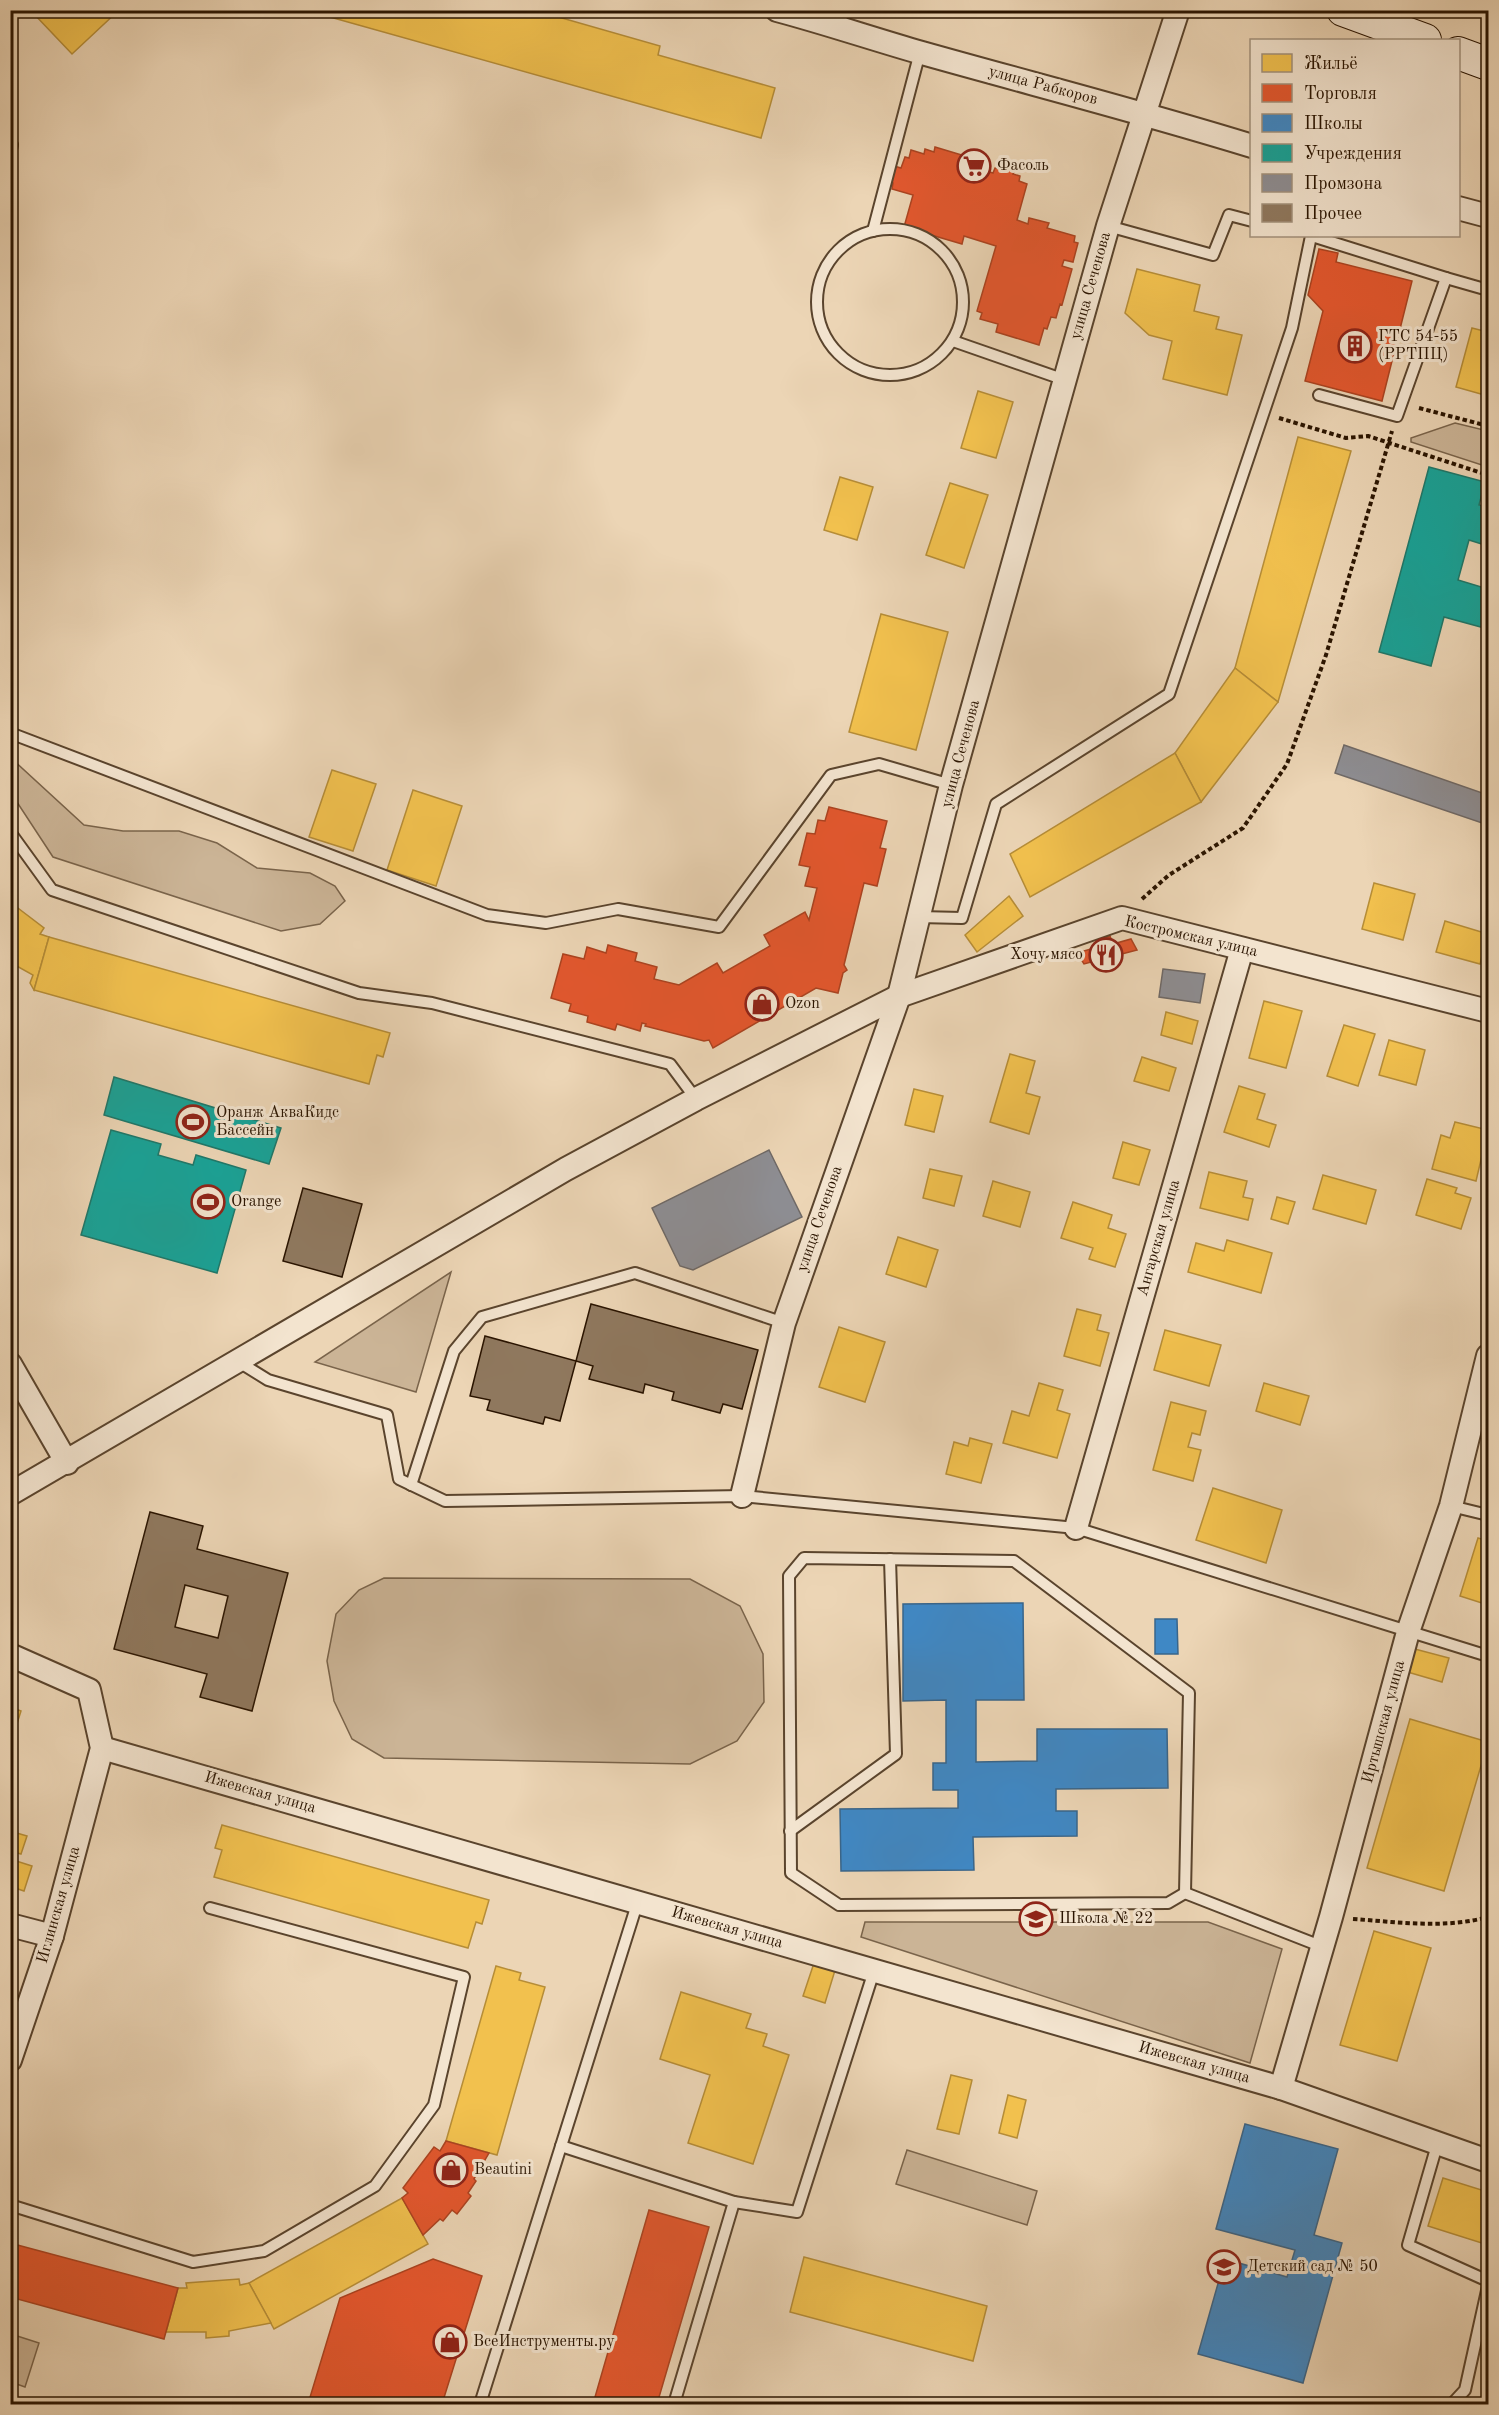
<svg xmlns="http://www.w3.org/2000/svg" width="1499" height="2415" font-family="'Old Standard TT',serif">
<rect width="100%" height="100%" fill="#ecd5b5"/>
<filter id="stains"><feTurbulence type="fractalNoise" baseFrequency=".00333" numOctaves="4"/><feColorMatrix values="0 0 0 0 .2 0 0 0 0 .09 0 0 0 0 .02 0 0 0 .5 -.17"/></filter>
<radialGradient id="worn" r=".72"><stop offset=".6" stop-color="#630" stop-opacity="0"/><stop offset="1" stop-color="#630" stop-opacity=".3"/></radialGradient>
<g fill="#cbb496" stroke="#7a644b" stroke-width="1.5">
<path d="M1455 423 1488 431V467L1411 442V438Z"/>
<path d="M11 758 84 825 123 831H179L217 843 257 868 310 873 335 886 345 901 320 924 281 931 53 857 11 793Z"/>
<path d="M451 1272 416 1392 315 1362Z"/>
<path d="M384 1578 690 1579 740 1606 763 1654 764 1702 737 1741 690 1764 384 1758 352 1739 334 1701 327 1661 336 1614 359 1590Z"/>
<path d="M865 1922H1208L1282 1949 1250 2063 861 1937Z"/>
<path d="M907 2150 1037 2191 1027 2225 896 2184Z"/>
<path d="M11 2334 39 2343 25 2387 11 2382Z"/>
</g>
<g fill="#f2c14e" stroke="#b68d37" stroke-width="1.5">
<path d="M38 10H119L72 54 34 14Z"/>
<path d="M305 10H534L660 46 658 55 775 88 761 138Z"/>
<path d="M1137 269 1200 285 1194 311 1219 317 1216 329 1242 335 1227 395 1163 379 1172 341 1149 335 1125 313Z"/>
<path d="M1472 328 1488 332V396L1456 387Z"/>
<path d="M978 391 1013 402 996 458 961 448Z"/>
<path d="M1298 437 1351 451 1278 702 1235 668Z"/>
<path d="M840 477 873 487 857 540 824 530Z"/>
<path d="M950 483 988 495 964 568 926 555Z"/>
<path d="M881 614 948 632 916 750 849 732Z"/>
<path d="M1235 668 1278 702 1201 802 1175 753Z"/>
<path d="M1175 753 1201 802 1030 897 1010 854Z"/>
<path d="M332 770 376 784 353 851 309 837Z"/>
<path d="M413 790 462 806 436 886 387 870Z"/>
<path d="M1374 883 1415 894 1403 940 1362 929Z"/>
<path d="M1009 896 1023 916 977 952 965 935Z"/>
<path d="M10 902 44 928 40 934 49 937 34 990 30 983 33 975 15 965 10 970Z"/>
<path d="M1445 921 1488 934 1480 964 1436 952Z"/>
<path d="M49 937 390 1033 383 1057 377 1055 369 1084 34 990Z"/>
<path d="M1264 1001 1302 1011 1286 1068 1249 1058Z"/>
<path d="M1166 1012 1198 1021 1192 1044 1161 1035Z"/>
<path d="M1344 1025 1375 1034 1358 1086 1327 1076Z"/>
<path d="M1389 1040 1425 1050 1416 1085 1379 1075Z"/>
<path d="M1010 1054 1035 1061 1026 1093 1040 1097 1029 1134 990 1122Z"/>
<path d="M1142 1057 1176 1068 1169 1091 1134 1081Z"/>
<path d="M1239 1086 1265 1094 1257 1119 1276 1125 1269 1147 1224 1132Z"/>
<path d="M914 1089 943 1096 934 1132 905 1125Z"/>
<path d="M1455 1122 1488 1130 1476 1181 1432 1169 1441 1135 1450 1138Z"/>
<path d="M1123 1142 1150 1150 1139 1185 1113 1178Z"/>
<path d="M930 1169 962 1176 954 1206 923 1198Z"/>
<path d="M1209 1172 1247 1181 1243 1197 1253 1199 1248 1220 1200 1208Z"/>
<path d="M1323 1175 1376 1190 1366 1224 1313 1209Z"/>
<path d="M1427 1179 1457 1188 1455 1193 1471 1198 1461 1229 1416 1215Z"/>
<path d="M993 1181 1030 1192 1020 1227 983 1216Z"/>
<path d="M1277 1197 1295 1202 1288 1224 1271 1219Z"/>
<path d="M1073 1202 1112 1215 1108 1228 1126 1234 1115 1267 1089 1259 1093 1248 1061 1238Z"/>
<path d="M898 1237 938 1250 926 1287 886 1274Z"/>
<path d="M1227 1240 1272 1253 1261 1293 1188 1272 1196 1243 1224 1251Z"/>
<path d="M1077 1309 1101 1315 1097 1330 1109 1333 1100 1366 1064 1356Z"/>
<path d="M839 1327 885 1342 865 1402 819 1387Z"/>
<path d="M1165 1330 1221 1345 1209 1386 1154 1370Z"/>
<path d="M1039 1383 1063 1390 1057 1410 1070 1414 1057 1458 1003 1443 1012 1411 1029 1416Z"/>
<path d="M1264 1383 1309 1396 1300 1425 1256 1411Z"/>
<path d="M1171 1402 1206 1411 1200 1435 1192 1433 1188 1447 1201 1450 1193 1481 1153 1470Z"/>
<path d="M970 1438 992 1444 981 1483 946 1474 954 1442 968 1446Z"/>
<path d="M1213 1488 1282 1510 1266 1563 1196 1540Z"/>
<path d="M1478 1538 1488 1541V1605L1460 1596Z"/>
<path d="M1411 1648 1449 1658 1442 1682 1404 1671Z"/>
<path d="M10 1707 21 1711 10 1746Z"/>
<path d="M1410 1719 1488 1742 1444 1891 1367 1868Z"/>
<path d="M222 1825 489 1900 482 1924 476 1922 468 1948 214 1877 222 1850 215 1848Z"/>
<path d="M10 1831 27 1836 21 1854 10 1851Z"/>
<path d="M10 1859 32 1866 24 1891 12 1887 10 1894Z"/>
<path d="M1374 1931 1431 1948 1397 2061 1340 2045Z"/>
<path d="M815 1960 836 1967 825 2003 803 1996Z"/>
<path d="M496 1966 521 1973 519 1980 545 1987 497 2155 446 2141Z"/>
<path d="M681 1992 751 2014 746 2028 767 2034 763 2046 789 2055 753 2164 688 2143 710 2075 660 2059Z"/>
<path d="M951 2075 972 2080 959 2134 937 2129Z"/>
<path d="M1008 2095 1026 2100 1017 2138 999 2133Z"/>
<path d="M1443 2178 1488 2192V2245L1428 2226Z"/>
<path d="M402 2198 428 2244 274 2329 249 2283Z"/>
<path d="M804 2257 987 2306 973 2361 790 2312Z"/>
<path d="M239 2279 240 2285 249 2283 271 2323 229 2331V2336L206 2338V2332H166L178 2288H187L186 2283Z"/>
</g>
<g fill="#e4572e" stroke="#ac4320" stroke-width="1.5">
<path d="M935 147 985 162 983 170 993 173 995 168 1002 169 1003 165 1015 169 1013 174 1020 176 1019 181 1027 184 1017 220 1028 224 1029 218 1049 223 1047 228 1075 236 1074 242 1078 243 1073 262 1064 260 1062 266 1072 269 1062 305 1060 304 1056 318 1051 317 1047 329 1044 328 1039 345 996 332 998 324 980 319 982 313 977 311 996 246 964 236 962 244 904 227 913 195 892 189 893 183 889 182 894 166 901 168 905 157 909 158 911 150 924 154 925 149 934 152Z"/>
<path d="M1319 249 1338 253 1336 262 1412 281 1382 401 1305 381 1323 311 1308 295Z"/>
<path d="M829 807 887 821 880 848 886 849 877 886 864 883 844 965 847 970 843 973 838 993 816 988 713 1048 709 1040 704 1041 645 1026 646 1024 642 1023 640 1031 617 1024 615 1030 587 1022 588 1016 569 1011 571 1004 551 998 563 954 584 959 587 947 606 953 608 945 637 953 635 961 657 967 654 979 679 985 717 963 723 973 770 946 764 935 805 912 809 920 817 888 805 886 810 867 799 865 807 833 815 834 818 820 825 821Z"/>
<path d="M1110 936 1113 944 1131 939 1137 950 1084 964 1077 953 1098 947 1097 940Z"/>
<path d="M446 2141 489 2153 474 2179 476 2181 468 2193 471 2196 457 2214 452 2210 443 2221 440 2219 423 2235 402 2198 408 2193 403 2188 434 2147 440 2151Z"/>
<path d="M649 2210 709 2227 657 2404H593Z"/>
<path d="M10 2243 178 2288 164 2339 10 2297Z"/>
<path d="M433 2259 482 2276 442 2404H308L340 2298Z"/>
</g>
<g fill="#3f88c5" stroke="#39658a" stroke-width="1.5">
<path d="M1023 1603 1024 1700H976V1762L1037 1761V1729H1167L1168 1788 1056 1789V1811H1077V1836L973 1837 974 1870 841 1871 840 1809 958 1808V1790H933V1763H946V1700L903 1701V1604Z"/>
<path d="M1155 1619H1177L1178 1654H1155Z"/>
<path d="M1245 2124 1338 2149 1314 2235 1342 2243 1303 2383 1198 2354 1225 2259 1287 2277 1295 2250 1216 2229Z"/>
</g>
<g fill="#17a398" stroke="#1d786a" stroke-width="1.5">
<path d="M1429 467 1485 482 1479 505 1488 507V546L1469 540 1458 580 1488 589V629L1444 617 1431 666 1379 652Z"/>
<path d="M1488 633V654L1483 653Z"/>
<path d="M114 1077 281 1128 269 1164 104 1115Z"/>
<path d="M111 1130 161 1144 158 1155 193 1165 196 1155 246 1170 217 1273 81 1235Z"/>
</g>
<g fill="#8d8d92" stroke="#6f6966" stroke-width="1.5">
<path d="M1344 745 1488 795V825L1335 773Z"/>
<path d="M1163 969 1205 974 1200 1003 1159 997Z"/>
<path d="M769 1150 802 1217 693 1270 680 1266 652 1208Z"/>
</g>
<g fill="#8f785e" stroke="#2a1400" stroke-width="1.5" fill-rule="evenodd">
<path d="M303 1188 362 1204 342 1277 283 1261Z"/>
<path d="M591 1304 758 1350 742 1409 723 1404 720 1413 672 1400 674 1392 645 1384 643 1393 589 1379 593 1366 576 1361Z"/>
<path d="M485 1336 576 1361 560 1421 545 1417 543 1424 487 1410 490 1400 470 1396Z"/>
<path d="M150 1512 203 1526 197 1549 288 1573 252 1711 200 1697 207 1674 114 1649ZM185 1585 228 1596 218 1638 175 1627Z"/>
</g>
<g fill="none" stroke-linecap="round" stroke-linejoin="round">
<g stroke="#5a442d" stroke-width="14">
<g id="lane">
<path d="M835 25 847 10"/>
<path d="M10 144 12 145 10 154"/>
<path d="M1108 226 1213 255 1229 215 1252 221"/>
<circle cx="890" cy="302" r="73"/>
<path d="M873 231 920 52"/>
<path d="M1312 236 1446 278 1397 416 1319 395"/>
<path d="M1446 278 1488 290"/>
<path d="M953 341 1065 380"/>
<path d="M10 733 487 915 546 923 618 909 719 927 831 775 879 764 951 785"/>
<path d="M10 832 52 890 359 993 432 1003 670 1064 696 1099"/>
<path d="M919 917 962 918 996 804 1169 694 1292 328 1311 236"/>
<path d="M239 1362 268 1380 387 1415 399 1479 445 1501 742 1496 1076 1528 1488 1656"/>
<path d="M411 1485 454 1351 482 1317 635 1273 784 1323"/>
<path d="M1451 1506 1488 1515"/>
<path d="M804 1558 1014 1561 1189 1693 1185 1893 1168 1903 839 1905 791 1873 789 1576Z"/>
<path d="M790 1831 896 1754 890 1559"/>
<path d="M1185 1893 1323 1947"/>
<path d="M1437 2145 1408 2245 1488 2281"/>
<path d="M561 2146 734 2202 674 2404"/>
<path d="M734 2202 797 2212 874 1971"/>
<path d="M10 2205 193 2262 264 2251 375 2186 434 2105 464 1977 210 1908"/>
<path d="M480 2404 638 1901"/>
<path d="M1452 2404 1465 2390 1488 2286"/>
</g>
</g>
<g stroke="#5a442d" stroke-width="26">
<g id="street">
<path d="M777 10C826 23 873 39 922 53 1032 84 1142 112 1252 146"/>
<path d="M1458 208 1488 216"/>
<path d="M10 1364 67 1463"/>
<path d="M10 1494 566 1169 696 1099 899 996 1122 918 1488 1011"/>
<path d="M742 1496 784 1323 899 996 951 785 1108 226 1178 10"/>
<path d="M1076 1528 1242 949"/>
<path d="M10 1655 89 1690 102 1748 52 1936 10 2060"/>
<path d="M102 1748 1281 2088 1488 2161"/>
<path d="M10 1925 52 1936"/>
<path d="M1281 2088 1331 1917 1408 1632 1451 1506 1488 1356"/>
</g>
</g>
<g stroke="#2a1400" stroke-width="34">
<g id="secondary">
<path d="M1343 10 1425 40"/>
<path d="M1458 53 1488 64"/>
</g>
</g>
<g stroke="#2a1400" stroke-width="4" stroke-dasharray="4.5 3" stroke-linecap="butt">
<path d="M1419 408 1488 426"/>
<path d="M1279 418 1346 438 1368 436 1488 475"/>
<path d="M1142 899 1169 875 1243 828 1287 764 1326 655 1392 431"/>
<path d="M1353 1919C1398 1922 1444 1929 1488 1917"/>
</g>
<use href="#lane" stroke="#f3e4cf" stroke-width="10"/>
<use href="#street" stroke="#f3e4cf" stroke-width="22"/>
<use href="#secondary" stroke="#f3e4cf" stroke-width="32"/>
</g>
<defs>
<g id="supermarket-ring" transform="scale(1.725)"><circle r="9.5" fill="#f3e4cf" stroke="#8f2418" stroke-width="1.5"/><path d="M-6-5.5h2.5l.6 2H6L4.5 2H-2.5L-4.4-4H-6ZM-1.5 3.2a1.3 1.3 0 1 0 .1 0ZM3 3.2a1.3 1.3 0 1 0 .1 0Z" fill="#8f2418"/></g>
<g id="building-ring" transform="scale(1.725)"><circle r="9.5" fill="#f3e4cf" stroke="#8f2418" stroke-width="1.5"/><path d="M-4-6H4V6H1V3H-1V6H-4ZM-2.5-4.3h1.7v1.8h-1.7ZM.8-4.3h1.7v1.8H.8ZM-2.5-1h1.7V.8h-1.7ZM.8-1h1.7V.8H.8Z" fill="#8f2418"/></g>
<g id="restaurant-ring" transform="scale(1.725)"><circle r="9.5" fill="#f3e4cf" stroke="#8f2418" stroke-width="1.5"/><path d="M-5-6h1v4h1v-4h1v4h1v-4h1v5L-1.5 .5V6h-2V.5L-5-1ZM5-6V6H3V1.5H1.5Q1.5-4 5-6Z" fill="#8f2418"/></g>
<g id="shop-ring" transform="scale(1.725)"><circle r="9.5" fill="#f3e4cf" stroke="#8f2418" stroke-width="1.5"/><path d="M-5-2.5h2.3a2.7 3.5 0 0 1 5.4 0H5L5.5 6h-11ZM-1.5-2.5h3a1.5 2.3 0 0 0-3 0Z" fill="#8f2418"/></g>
<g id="stadium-ring" transform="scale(1.725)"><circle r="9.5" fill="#f3e4cf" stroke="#8f2418" stroke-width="1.5"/><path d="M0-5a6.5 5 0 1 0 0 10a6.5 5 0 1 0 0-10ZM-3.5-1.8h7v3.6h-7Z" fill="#8f2418"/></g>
<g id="school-ring" transform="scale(1.725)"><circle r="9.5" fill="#f3e4cf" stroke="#8f2418" stroke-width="1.5"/><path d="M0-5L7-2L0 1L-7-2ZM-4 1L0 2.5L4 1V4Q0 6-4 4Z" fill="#8f2418"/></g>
</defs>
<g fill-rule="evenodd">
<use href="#supermarket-ring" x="974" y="166"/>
<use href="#building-ring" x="1355" y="346"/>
<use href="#restaurant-ring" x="1106" y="955"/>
<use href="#shop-ring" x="762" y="1004"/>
<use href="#stadium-ring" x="193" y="1122"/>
<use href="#stadium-ring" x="208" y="1202"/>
<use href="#school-ring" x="1036" y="1919"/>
<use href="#shop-ring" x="451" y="2170"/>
<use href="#school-ring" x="1224" y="2267"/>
<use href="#shop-ring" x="450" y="2342"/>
</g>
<g text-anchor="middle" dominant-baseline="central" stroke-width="6" stroke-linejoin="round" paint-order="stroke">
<g font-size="16" fill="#2a1400" stroke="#f3e4cf">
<text transform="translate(1043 86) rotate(15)">улица Рабкоров</text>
<text transform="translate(1091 286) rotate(-74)">улица Сеченова</text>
<text transform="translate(961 754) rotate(-75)">улица Сеченова</text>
<text transform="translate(1191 937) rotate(13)">Костромская улица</text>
<text transform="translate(820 1219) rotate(-71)">улица Сеченова</text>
<text transform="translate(1159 1238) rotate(-74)">Ангарская улица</text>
<text transform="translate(1384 1722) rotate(-75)">Иртышская улица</text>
<text transform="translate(260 1793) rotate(16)">Ижевская улица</text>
<text transform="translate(59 1905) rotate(-74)">Иглинская улица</text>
<text transform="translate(727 1928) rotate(16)">Ижевская улица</text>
<text transform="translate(1194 2063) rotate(16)">Ижевская улица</text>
</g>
<g font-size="16" fill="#2a1400" stroke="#f3e4cf" text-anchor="start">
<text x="997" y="166">Фасоль</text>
<text x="1378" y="337">ГТС 54-55<tspan x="1378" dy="18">(РРТПЦ)</tspan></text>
<text x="1083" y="955" text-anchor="end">Хочу мясо</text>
<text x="785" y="1004">Ozon</text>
<text x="216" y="1113">Оранж АкваКидс<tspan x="216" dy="18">Бассейн</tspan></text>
<text x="231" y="1202">Orange</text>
<text x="1059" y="1919">Школа № 22</text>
<text x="474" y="2170">Beautini</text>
<text x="1247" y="2267">Детский сад № 50</text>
<text x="473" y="2342">ВсеИнструменты.ру</text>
</g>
</g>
<rect width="1499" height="2415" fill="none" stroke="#ecd5b5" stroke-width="36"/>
<rect x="12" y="12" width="1475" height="2391" fill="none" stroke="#2a1400" stroke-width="3"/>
<rect x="18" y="18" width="1463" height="2379" fill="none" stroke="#2a1400" stroke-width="1.5"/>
<rect x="1250" y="39" width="210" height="198" fill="#f3e4cf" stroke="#a3917c" stroke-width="1.5"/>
<rect x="1262" y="54" width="30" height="18" fill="#f2c14e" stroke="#a3917c" stroke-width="1.5"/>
<text x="1304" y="69" font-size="18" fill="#2a1400">Жильё</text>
<rect x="1262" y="84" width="30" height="18" fill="#e4572e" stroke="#a3917c" stroke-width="1.5"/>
<text x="1304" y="99" font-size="18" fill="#2a1400">Торговля</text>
<rect x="1262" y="114" width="30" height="18" fill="#3f88c5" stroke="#a3917c" stroke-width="1.5"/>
<text x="1304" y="129" font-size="18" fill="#2a1400">Школы</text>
<rect x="1262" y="144" width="30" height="18" fill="#17a398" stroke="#a3917c" stroke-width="1.5"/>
<text x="1304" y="159" font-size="18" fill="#2a1400">Учреждения</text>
<rect x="1262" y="174" width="30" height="18" fill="#8d8d92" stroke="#a3917c" stroke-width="1.5"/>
<text x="1304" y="189" font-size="18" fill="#2a1400">Промзона</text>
<rect x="1262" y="204" width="30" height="18" fill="#8f785e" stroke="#a3917c" stroke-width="1.5"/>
<text x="1304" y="219" font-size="18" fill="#2a1400">Прочее</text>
<rect width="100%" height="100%" filter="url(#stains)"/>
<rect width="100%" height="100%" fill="url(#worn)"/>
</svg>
